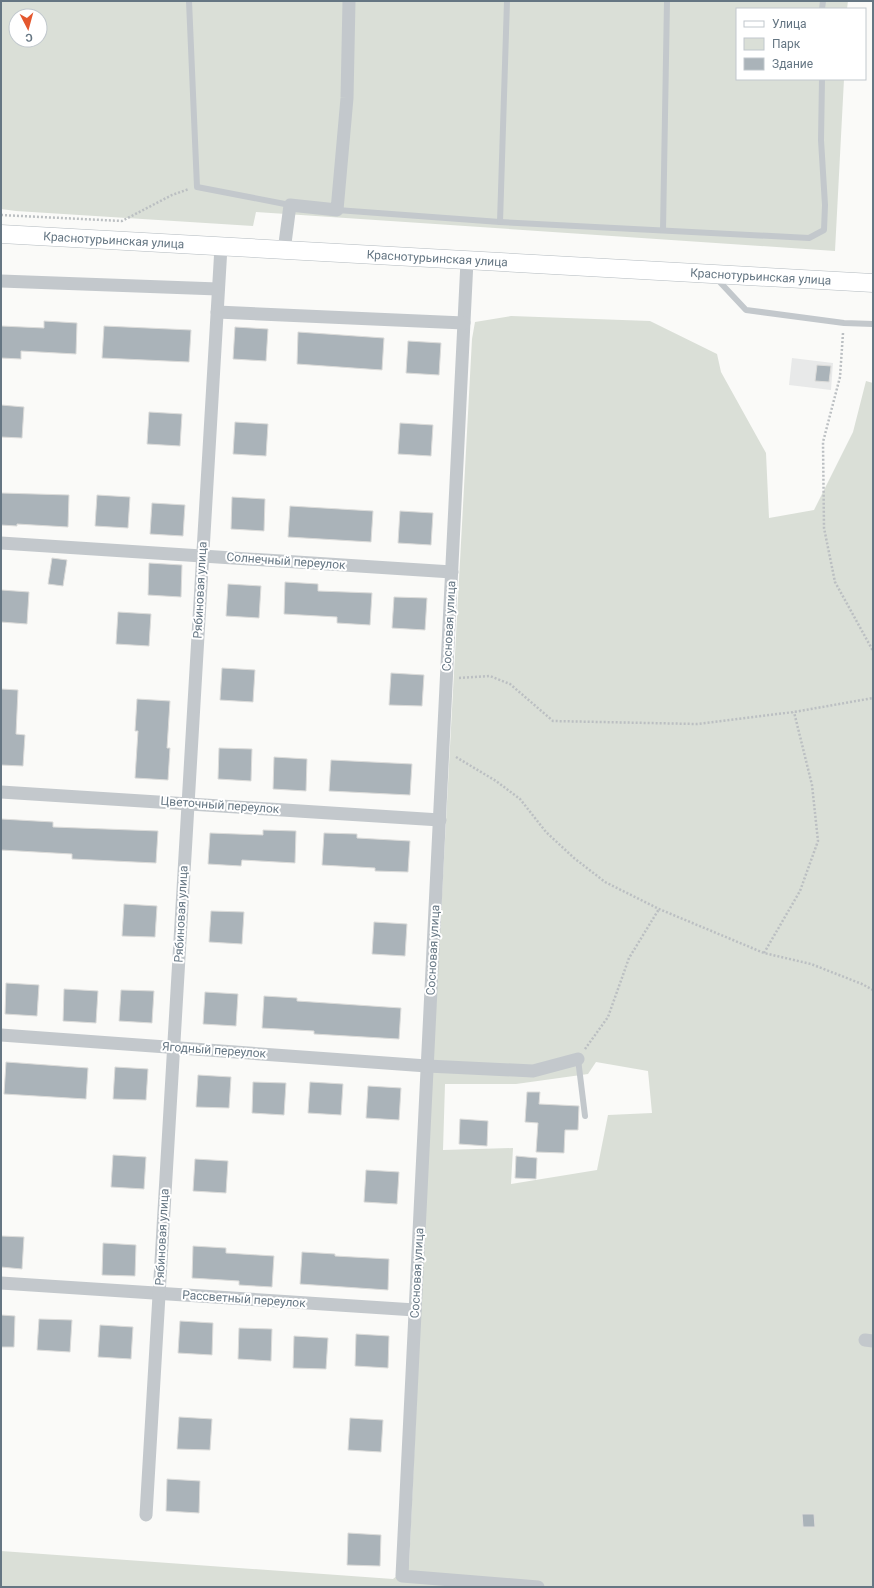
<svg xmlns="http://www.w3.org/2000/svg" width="874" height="1588" font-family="Roboto,sans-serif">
<rect width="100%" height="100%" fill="#fafaf8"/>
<path fill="#e8e9e9" d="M792 358 833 363 831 390 789 385Z"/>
<g fill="#dadfd7" fill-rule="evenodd">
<path d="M1 1H848L847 9H737V79H844L835 251 256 212 253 226 16 211 1 209ZM16 16H40V40H16Z"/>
<path d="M511 316 650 321 717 354 721 372 766 453 769 518 814 510 853 432 866 381 873 383V1587H1V1551L393 1579 409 1566 426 1191 472 339 475 322ZM596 1062 648 1071 652 1113 608 1115 597 1170 511 1184 513 1148 443 1150 445 1084H516L588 1074Z"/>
</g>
<g fill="#aab3b9" stroke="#dcdcda">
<path d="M44 321 77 323 76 354 21 351V359L1 358V326L44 328Z"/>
<path d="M104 326 191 330 189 362 102 358Z"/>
<path d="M235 327 268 329 266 361 233 359Z"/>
<path d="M298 332 384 338 382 370 297 364Z"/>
<path d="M408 341 441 343 439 375 406 373Z"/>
<path d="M817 365 831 366 829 382 815 381Z"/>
<path d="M1 405 24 407 22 438 1 437Z"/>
<path d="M149 412 182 414 180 446 147 444Z"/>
<path d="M235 422 268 424 266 456 233 454Z"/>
<path d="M400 423 433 425 431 456 398 454Z"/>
<path d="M1 493 69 495 68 527 17 524V526L1 525Z"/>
<path d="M97 495 130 497 128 528 95 526Z"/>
<path d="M232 497 265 499 264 531 231 529Z"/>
<path d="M152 503 185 505 183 536 150 534Z"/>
<path d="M290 506 373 511 371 542 288 537Z"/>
<path d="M400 511 433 513 431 545 398 543Z"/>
<path d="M52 558 67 560 63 586 48 584Z"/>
<path d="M149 563 182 565 181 597 148 595Z"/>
<path d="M285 582 318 584V591L372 593 370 625 337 623V617L284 614Z"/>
<path d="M228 584 261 586 259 618 226 616Z"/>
<path d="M1 590 29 592 27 624 1 622Z"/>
<path d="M394 597 427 598 425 630 392 628Z"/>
<path d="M118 612 151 614 149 646 116 644Z"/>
<path d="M222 668 255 670 253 702 220 700Z"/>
<path d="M391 673 424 675 422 706 389 705Z"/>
<path d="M1 689 18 690 16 734 25 735 23 766 1 765Z"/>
<path d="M137 699 170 701 167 748H170L168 780 135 778 138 731H135Z"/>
<path d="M219 748 252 749 251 781 218 779Z"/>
<path d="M274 757 307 759 306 791 273 789Z"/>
<path d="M331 760 412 764 410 795 329 791Z"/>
<path d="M1 819 53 822V827L158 831 156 863 72 859V854L1 850Z"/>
<path d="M263 830 296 831 295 863 242 860 241 866 208 864 210 833 263 835Z"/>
<path d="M324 833 357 834V838L410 841 408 872 375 871V868L322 865Z"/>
<path d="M124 904 157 906 155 937 122 936Z"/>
<path d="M211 911 244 912 242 944 209 942Z"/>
<path d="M374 922 407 924 405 956 372 954Z"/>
<path d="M6 983 39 985 37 1016 5 1014Z"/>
<path d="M64 989 98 991 96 1023 63 1021Z"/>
<path d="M121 990 154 991 152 1023 119 1021Z"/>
<path d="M205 992 238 994 236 1026 203 1024Z"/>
<path d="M264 996 297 998V1001L401 1008 399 1039 314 1034V1031L262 1028Z"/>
<path d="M6 1062 88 1068 86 1099 4 1094Z"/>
<path d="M115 1067 148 1069 146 1100 113 1099Z"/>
<path d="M198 1075 231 1077 229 1108 196 1107Z"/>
<path d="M253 1082 286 1083 284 1115 252 1113Z"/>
<path d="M310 1082 343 1084 341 1115 308 1113Z"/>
<path d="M368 1086 401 1088 399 1120 366 1118Z"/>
<path d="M527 1092H540L539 1104 579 1106 578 1130H565L564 1153 536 1152 538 1123 525 1122Z"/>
<path d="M460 1119 488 1121 487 1146 459 1144Z"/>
<path d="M113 1155 146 1157 144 1189 111 1187Z"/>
<path d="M516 1156 537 1158 536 1179 515 1178Z"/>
<path d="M195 1159 228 1161 226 1193 193 1191Z"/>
<path d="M366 1170 399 1172 397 1204 364 1202Z"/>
<path d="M1 1236 24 1237 22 1269 1 1267Z"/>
<path d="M103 1243 136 1245 135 1276 102 1275Z"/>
<path d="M193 1246 226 1248V1253L274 1256 272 1287 239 1285V1281L192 1278Z"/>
<path d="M302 1252 335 1254V1256L389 1259 388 1290 300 1284Z"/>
<path d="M1 1315 15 1316 14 1347H1Z"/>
<path d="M39 1319 72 1320 70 1352 37 1350Z"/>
<path d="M180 1321 213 1323 212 1355 178 1353Z"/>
<path d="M100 1325 133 1327 131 1359 98 1357Z"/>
<path d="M239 1328 272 1329 271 1361 238 1359Z"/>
<path d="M356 1334 389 1336 388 1368 355 1366Z"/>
<path d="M294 1336 328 1338 326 1369 293 1368Z"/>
<path d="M179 1417 212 1419 210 1450 177 1449Z"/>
<path d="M350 1418 383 1420 381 1452 348 1450Z"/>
<path d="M167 1479 200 1481 199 1513 166 1511Z"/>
<path d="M802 1514H814L815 1527H803Z"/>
<path d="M348 1533 381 1535 380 1566 347 1565Z"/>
</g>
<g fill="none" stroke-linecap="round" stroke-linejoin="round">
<g stroke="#b3babf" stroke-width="19">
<g id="secondary">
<path id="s1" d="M1 234 873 283"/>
</g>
</g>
<g stroke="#bbbfc2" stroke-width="2.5" stroke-dasharray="2 2" stroke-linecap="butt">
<path d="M1 215 122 221 172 195 189 189"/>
<path d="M843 333 840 377 823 442 824 528 835 582 873 651"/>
<path d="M459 678 490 676 510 684 553 721 697 724 794 712 873 698"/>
<path d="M456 757 496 781 520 799 546 832 574 858 605 882 659 909 764 953 811 964 862 984 873 990"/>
<path d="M764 953 800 891 818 841 812 785 794 712"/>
<path d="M585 1049 608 1017 629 958 659 909"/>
</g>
<g stroke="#c3c8cc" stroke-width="6">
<path d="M189 1 197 187 290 205"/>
<path d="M822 9 823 1"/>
<path d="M337 210 500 222 809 238 824 230 825 205 821 140 822 79"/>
<path d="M500 222 507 1"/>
<path d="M663 230 667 1"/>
<path d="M717 279 746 310 844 323 873 324"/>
<path d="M578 1059 585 1116"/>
</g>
<g stroke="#c3c8cc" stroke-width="13">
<path d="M284 251 290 205 337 210 347 98 349 1"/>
<path d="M467 261 402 1576 538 1587"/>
<path d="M1 281 218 289"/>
<path d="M217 312 464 323"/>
<path d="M1 543 452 572"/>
<path d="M1 792 440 820"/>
<path d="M1 1035 427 1066 533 1071 578 1059"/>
<path d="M1 1283 415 1310"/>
<path d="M865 1340 873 1341"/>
<path d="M146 1515 221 247"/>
</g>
<use href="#secondary" stroke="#fff" stroke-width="18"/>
</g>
<g text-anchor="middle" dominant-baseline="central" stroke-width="4" stroke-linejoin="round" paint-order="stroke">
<g font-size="12" fill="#657683" stroke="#fff">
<text stroke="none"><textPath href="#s1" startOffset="113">Краснотурьинская улица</textPath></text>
<text stroke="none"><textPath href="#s1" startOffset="437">Краснотурьинская улица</textPath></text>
<text stroke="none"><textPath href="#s1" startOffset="761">Краснотурьинская улица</textPath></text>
<text transform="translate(286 561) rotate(4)">Солнечный переулок</text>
<text transform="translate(200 590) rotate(-87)">Рябиновая улица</text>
<text transform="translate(449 626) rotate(-87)">Сосновая улица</text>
<text transform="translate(220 805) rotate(4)">Цветочный переулок</text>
<text transform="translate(181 914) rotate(-87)">Рябиновая улица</text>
<text transform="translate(433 950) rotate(-87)">Сосновая улица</text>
<text transform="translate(214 1050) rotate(4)">Ягодный переулок</text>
<text transform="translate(162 1237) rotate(-87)">Рябиновая улица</text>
<text transform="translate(417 1273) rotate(-87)">Сосновая улица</text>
<text transform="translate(244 1299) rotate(4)">Рассветный переулок</text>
</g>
</g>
<rect width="874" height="1588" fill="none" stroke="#657683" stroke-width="4"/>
<rect x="736" y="8" width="130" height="72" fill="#ffffff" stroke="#c1c8cd"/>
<rect x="744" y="21" width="20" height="6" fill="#ffffff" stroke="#c1c8cd"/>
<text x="772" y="28" font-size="12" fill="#657683">Улица</text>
<rect x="744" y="38" width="20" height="12" fill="#dadfd7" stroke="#c1c8cd"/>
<text x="772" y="48" font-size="12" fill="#657683">Парк</text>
<rect x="744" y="58" width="20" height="12" fill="#aab3b9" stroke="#c1c8cd"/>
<text x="772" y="68" font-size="12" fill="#657683">Здание</text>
<g transform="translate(28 28) rotate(174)"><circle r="19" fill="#ffffff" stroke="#c1c8cd"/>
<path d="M0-3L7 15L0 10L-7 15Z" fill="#e4572e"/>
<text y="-6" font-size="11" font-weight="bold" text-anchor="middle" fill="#657683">С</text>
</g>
</svg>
